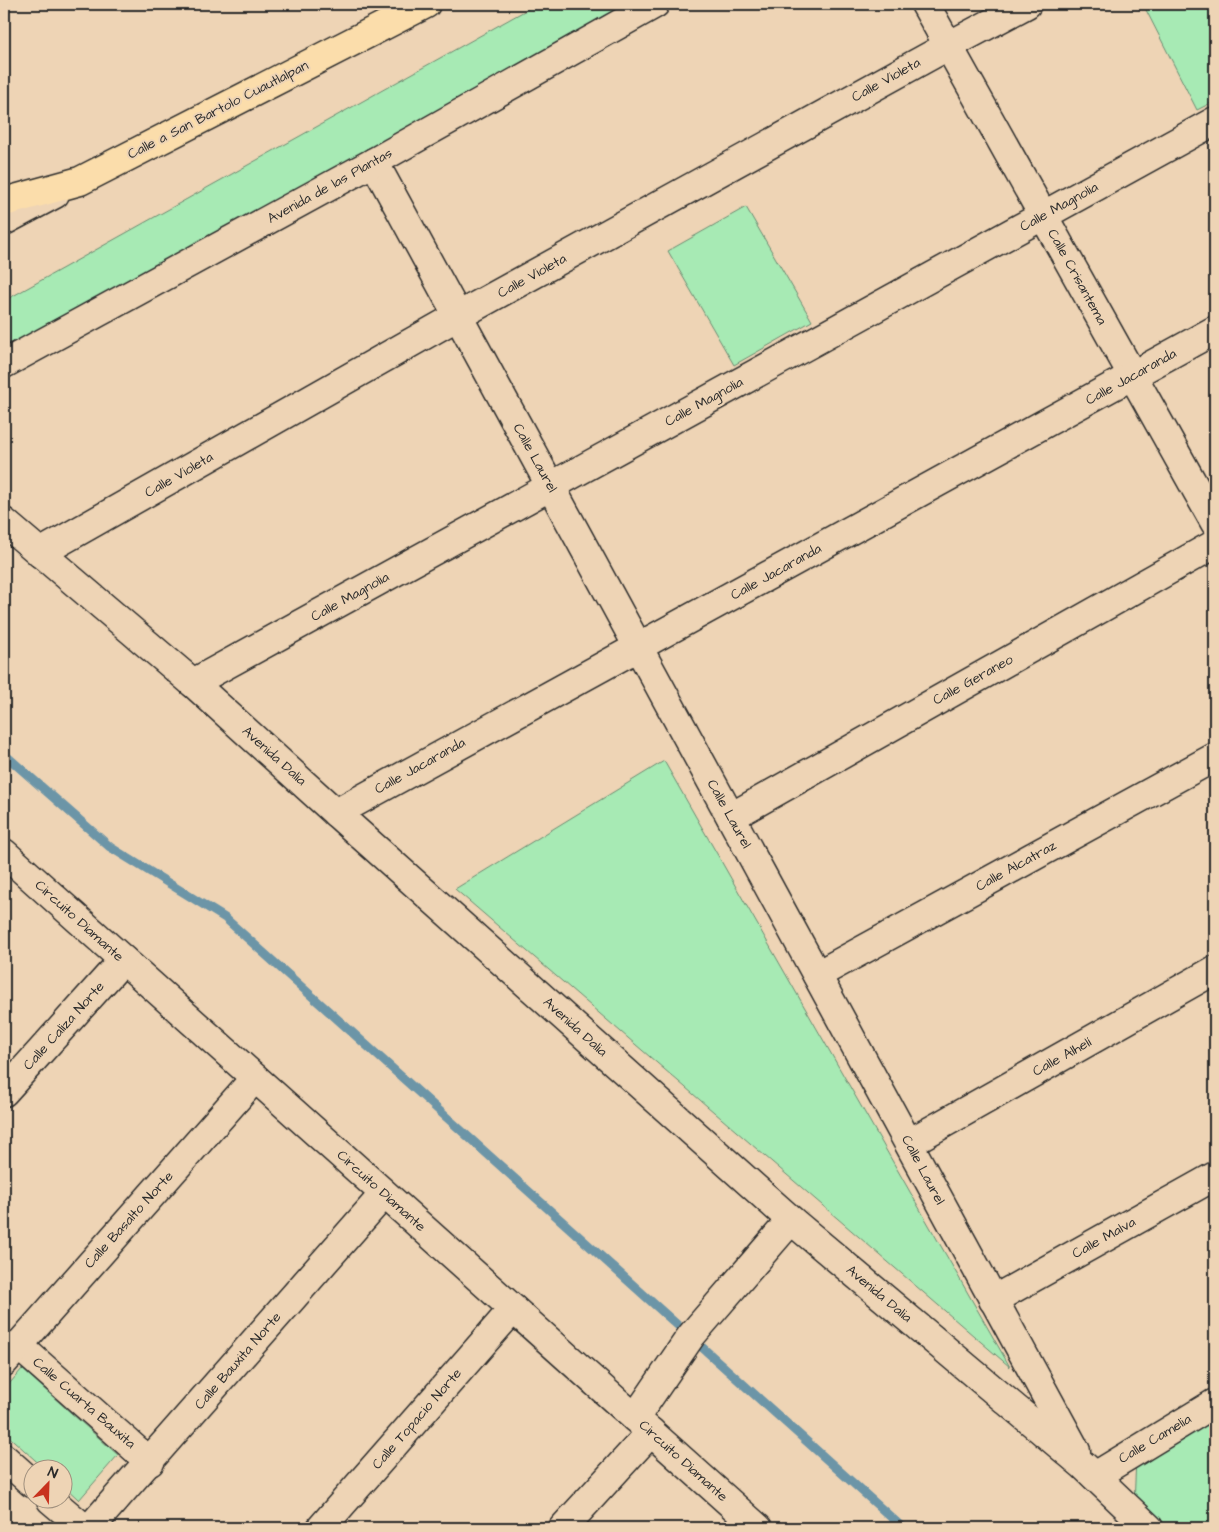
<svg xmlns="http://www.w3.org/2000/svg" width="1219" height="1532" font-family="'Architects Daughter',sans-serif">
<rect width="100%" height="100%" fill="#eed4b5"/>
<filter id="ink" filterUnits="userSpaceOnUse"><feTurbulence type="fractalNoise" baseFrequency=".02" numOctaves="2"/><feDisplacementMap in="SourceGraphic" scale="10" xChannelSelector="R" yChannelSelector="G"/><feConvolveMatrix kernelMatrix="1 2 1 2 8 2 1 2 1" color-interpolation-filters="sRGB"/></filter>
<g filter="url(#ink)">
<g fill="#a7eab4" stroke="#698a70">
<path d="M537 4H635L4 357V301Z"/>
<path d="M1143 4H1215V101L1197 110Z"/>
<path d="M746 207 812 321 734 365 668 251Z"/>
<path d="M664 761 1010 1367 455 889Z"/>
<path d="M22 1369 118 1455 79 1500 63 1485 62 1470 45 1469 4 1432V1390Z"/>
<path d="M1215 1414V1528H1156L1134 1507 1136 1456Z"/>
</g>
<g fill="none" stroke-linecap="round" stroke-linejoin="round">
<path stroke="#6c95a7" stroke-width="9" d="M4 754 110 847 225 918 903 1528"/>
<g stroke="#2b2b2b" stroke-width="31">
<g id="minor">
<path d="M925 4 1215 523"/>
<path d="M374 162 1076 1451"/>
<path d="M4 221 55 194"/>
<path d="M4 364 374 162 655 4"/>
<path d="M4 522 193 683 336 813 791 1220 1084 1466 1149 1528"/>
<path d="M40 553 458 316 948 46 1027 4"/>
<path d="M193 683 1215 121"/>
<path d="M336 813 1215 330"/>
<path d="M731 817 1215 544"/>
<path d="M4 853 758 1528"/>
<path d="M817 975 1215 757"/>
<path d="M4 1092 123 960"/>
<path d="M909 1143 1215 970"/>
<path d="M993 1300 1215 1176"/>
<path d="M18 1345 150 1462"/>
<path d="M4 1362 255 1078"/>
<path d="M635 1418 691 1336 791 1220"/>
<path d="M4 1458 32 1483"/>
<path d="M1095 1476 1215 1403"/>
<path d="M51 1500 84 1528"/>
<path d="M90 1528 384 1194"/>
<path d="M321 1528 513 1309"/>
<path d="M563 1528 651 1432"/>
</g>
</g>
<g stroke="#2b2b2b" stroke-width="31">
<path id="major" d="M4 202 80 181 426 4"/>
</g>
<use href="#minor" stroke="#eed4b5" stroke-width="28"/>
<use href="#major" stroke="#fbddab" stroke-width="28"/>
</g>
</g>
<g text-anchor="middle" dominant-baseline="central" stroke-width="4" stroke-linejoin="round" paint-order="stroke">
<g font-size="14" fill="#2b2b2b" stroke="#eed4b5">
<text transform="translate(886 80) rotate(-29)">Calle Violeta</text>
<text transform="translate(218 110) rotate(-27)">Calle a San Bartolo Cuautlalpan</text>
<text transform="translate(330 186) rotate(-29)">Avenida de las Plantas</text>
<text transform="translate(1059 207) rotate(-29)">Calle Magnolia</text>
<text transform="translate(532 276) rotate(-29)">Calle Violeta</text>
<text transform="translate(1077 277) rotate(61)">Calle Crisantema</text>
<text transform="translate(1131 377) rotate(-29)">Calle Jacaranda</text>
<text transform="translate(704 402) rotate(-29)">Calle Magnolia</text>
<text transform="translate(535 458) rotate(61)">Calle Laurel</text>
<text transform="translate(179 475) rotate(-30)">Calle Violeta</text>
<text transform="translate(776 572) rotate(-29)">Calle Jacaranda</text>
<text transform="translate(350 597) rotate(-29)">Calle Magnolia</text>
<text transform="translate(973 680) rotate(-29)">Calle Geraneo</text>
<text transform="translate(274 756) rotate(42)">Avenida Dalia</text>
<text transform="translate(420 766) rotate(-29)">Calle Jacaranda</text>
<text transform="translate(729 814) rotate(61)">Calle Laurel</text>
<text transform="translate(1016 866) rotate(-29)">Calle Alcatraz</text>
<text transform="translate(79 921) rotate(42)">Circuito Diamante</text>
<text transform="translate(64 1026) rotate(-48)">Calle Caliza Norte</text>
<text transform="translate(575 1027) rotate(42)">Avenida Dalia</text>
<text transform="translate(1062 1057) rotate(-29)">Calle Alhelí</text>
<text transform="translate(923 1170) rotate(62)">Calle Laurel</text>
<text transform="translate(381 1191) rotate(42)">Circuito Diamante</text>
<text transform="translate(129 1220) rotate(-48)">Calle Basalto Norte</text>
<text transform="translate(1104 1238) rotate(-29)">Calle Malva</text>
<text transform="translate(879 1294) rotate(40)">Avenida Dalia</text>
<text transform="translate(238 1361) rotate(-49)">Calle Bauxita Norte</text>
<text transform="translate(84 1403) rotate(41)">Calle Cuarta Bauxita</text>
<text transform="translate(417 1419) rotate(-49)">Calle Topacio Norte</text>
<text transform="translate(1155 1439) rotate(-31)">Calle Camelia</text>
<text transform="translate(683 1461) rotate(42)">Circuito Diamante</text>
</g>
</g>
<rect width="1219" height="1532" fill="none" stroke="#eed4b5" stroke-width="20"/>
<rect x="10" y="10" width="1199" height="1512" fill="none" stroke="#2b2b2b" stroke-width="2" filter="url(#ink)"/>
<g transform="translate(48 1484) rotate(23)"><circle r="24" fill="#eed4b5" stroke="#a0907e"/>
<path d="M0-4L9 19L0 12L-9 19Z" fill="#c8321e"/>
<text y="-8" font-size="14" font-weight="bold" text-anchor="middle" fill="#2b2b2b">N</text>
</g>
</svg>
